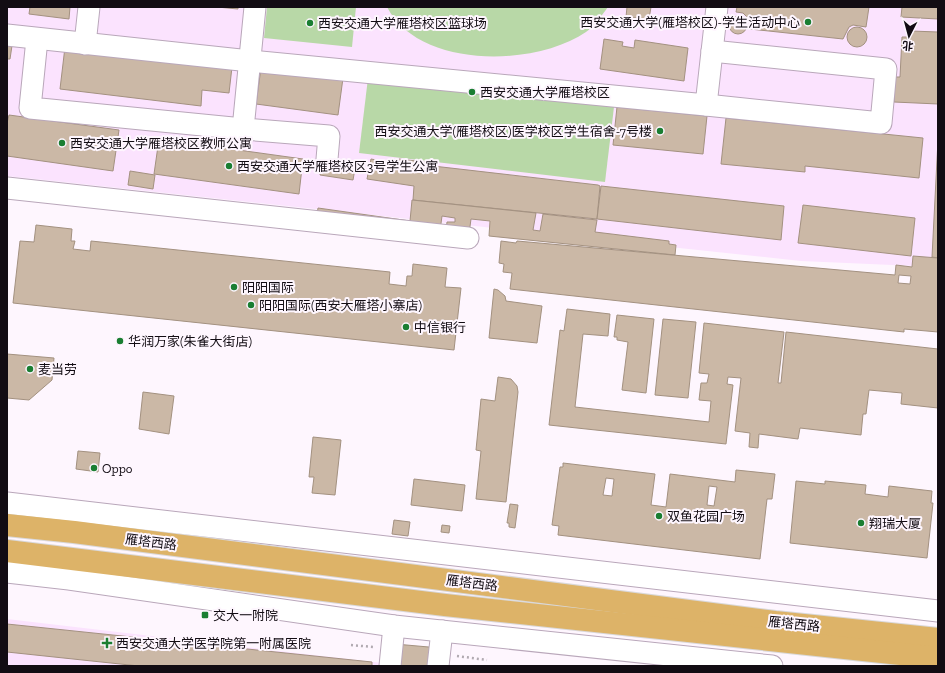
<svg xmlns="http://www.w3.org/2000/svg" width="945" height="673" font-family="'Zilla Slab','Noto Sans SC',serif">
<rect width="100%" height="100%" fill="#fef6fe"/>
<g fill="#fbe3fe">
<path d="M7 7H938V267L801 261 7 176Z"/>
<path d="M7 619 408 666H7Z"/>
</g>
<g fill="#b8d8a7">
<path d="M267 7H356L352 47 264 38Z"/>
<path d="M387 7H608C602 15 594 27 586 32 535 67 419 69 387 7Z"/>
<path d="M368 78 614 107 605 182 359 153Z"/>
</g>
<g fill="#cbb8a6" stroke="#a39180" fill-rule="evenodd">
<path d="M30 7H70L69 19 29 14Z"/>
<path d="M217 7H238V9Z"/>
<path d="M627 7H651L649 19 626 17Z"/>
<path d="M737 7H869L866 27 853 25 849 27 843 39 750 29 749 19 743 13 736 12Z"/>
<path d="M902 7H938V19L901 17Z"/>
<circle cx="738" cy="25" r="9"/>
<circle cx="857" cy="37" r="10"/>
<path d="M911 31 938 32V104L894 102 895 77H900L902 37H911Z"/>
<path d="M7 38 13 39 10 59H7Z"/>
<path d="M604 39 623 42 622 46 634 48 635 40 688 48 684 81 600 69Z"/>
<path d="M65 47 232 67 229 93 202 90 201 106 60 89Z"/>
<path d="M261 68 343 78 338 115 256 104Z"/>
<path d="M617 107 707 116 703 154 613 145Z"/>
<path d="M9 115 119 130 113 171 7 156V123Z"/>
<path d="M726 118 923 138 919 178 805 166V172L721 164Z"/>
<path d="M159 139 303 159 299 194 154 174Z"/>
<path d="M938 140V258L932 257Z"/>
<path d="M322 159 356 163 353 180 320 175Z"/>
<path d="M371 159 398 164 399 159 434 163 433 166 598 185 600 186 597 219 413 200 414 186 367 179Z"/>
<path d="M130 171 155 175 153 189 128 185Z"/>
<path d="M601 186 784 206 781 240 597 219Z"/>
<path d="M412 200 536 213 533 230 540 231 543 214 597 220 595 232 669 241V244L676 245 675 255 489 236 490 221 471 219 469 234 446 231 447 222H455V218L442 216 440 231 316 221 318 208 410 221Z"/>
<path d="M803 205 915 218 911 256 798 243Z"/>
<path d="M36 225 72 229 71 241H75L73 249 90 251 91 241 390 272 389 284 406 286 407 276H412L413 264 447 268 445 287 461 288 454 350 13 303 20 241 34 242Z"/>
<path d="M501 241 516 243 517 241 895 275 896 265 912 267 913 256 938 258V332L904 329V332L510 289 512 273 503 272 504 264 499 263ZM899 275 911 276 910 284 898 283Z"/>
<path d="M494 289 498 290 505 296 506 301 542 306 537 343 489 338Z"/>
<path d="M567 309 610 314 608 336 583 334 575 407 709 422 711 401 699 400 701 383H707L709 374 699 373 704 323 784 332 778 383H781L786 332 938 349V408L901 404 902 393 869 390 866 414H863L861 435 800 428 798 439 759 434 758 448 749 447 750 433 735 431 741 378 728 377 727 384 733 385 726 444 549 425 560 330 564 331Z"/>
<path d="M617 315 654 319 646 393 622 390 628 342 617 340V337H614Z"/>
<path d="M663 319 696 322 688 398 655 395Z"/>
<path d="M7 354 54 358 52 380 29 400 7 398Z"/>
<path d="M498 377 511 379 517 386 518 392 506 502 476 499 481 451 476 450 481 399 495 401Z"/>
<path d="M143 392 174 396 169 434 139 429Z"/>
<path d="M313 437 341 440 335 495 312 493 314 477H309Z"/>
<path d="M78 451 100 453 98 472 76 469Z"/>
<path d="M563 463 655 474 651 505 666 507 670 474 735 482 736 470 775 474 772 499H767L760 559 558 535 559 526 552 525 560 467H563ZM606 478 614 479 612 496 603 495ZM709 486 717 487 714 506 707 505Z"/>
<path d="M414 479 465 485 462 511 411 505Z"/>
<path d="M796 481 825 484V481L866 485 865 494 888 497 889 486 932 491 931 503H933L927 558 790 543Z"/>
<path d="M510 504 518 505 515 528 509 527V523H507Z"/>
<path d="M394 520 410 522 408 536 392 534Z"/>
<path d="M442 525 450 526 449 533 441 532Z"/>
<path d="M7 624 372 662V666H139L7 652Z"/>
<path d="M395 644 440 648 430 666H393Z"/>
</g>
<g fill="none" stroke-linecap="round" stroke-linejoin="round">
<g stroke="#b9a7ba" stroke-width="23">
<g id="minor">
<path d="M7 35 250 61 706 105 717 7"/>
<path d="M37 39 30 108 243 129 255 7"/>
<path d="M85 44 89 7"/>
<path d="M706 105 881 123 886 69 712 51"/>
<path d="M243 129 329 136 327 159"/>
<path d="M7 188 468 238"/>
<path d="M7 503 938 611"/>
<path d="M7 572 69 579 394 626 772 666"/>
<path d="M390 666 394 626"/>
<path d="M438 666 442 631"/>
</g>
</g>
<g stroke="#d9d8d9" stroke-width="24">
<g id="major">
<path d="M7 525 74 532 775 622 938 639"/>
<path d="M7 551 445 605 938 658"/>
</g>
</g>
<g stroke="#b1aab1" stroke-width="2.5" stroke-dasharray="2 3" stroke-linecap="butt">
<path d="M351 645 373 647"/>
<path d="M457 656 487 660"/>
</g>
<use href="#minor" stroke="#fff" stroke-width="21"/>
<use href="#major" stroke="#ddb368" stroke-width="22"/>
</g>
<g fill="#1a7e32" stroke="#fef6fe" stroke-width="1.5">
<circle cx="808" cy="22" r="4"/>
<circle cx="310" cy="23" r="4"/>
<circle cx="472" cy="92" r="4"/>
<circle cx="660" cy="131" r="4"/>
<circle cx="62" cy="143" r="4"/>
<circle cx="229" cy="166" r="4"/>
<circle cx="234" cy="287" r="4"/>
<circle cx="251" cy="305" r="4"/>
<circle cx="406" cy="327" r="4"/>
<circle cx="120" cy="341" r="4"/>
<circle cx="30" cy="369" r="4"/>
<circle cx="94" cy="468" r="4"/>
<circle cx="659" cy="516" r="4"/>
<circle cx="861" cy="523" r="4"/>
<rect x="201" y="611" width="8" height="8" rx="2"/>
<path d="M105 637h4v4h4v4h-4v4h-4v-4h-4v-4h4z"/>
</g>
<g text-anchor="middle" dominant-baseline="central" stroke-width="4" stroke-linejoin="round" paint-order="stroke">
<g font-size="13" fill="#120c13" stroke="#fef6fe" text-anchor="start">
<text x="800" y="22" text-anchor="end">西安交通大学(雁塔校区)-学生活动中心</text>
<text x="318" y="23">西安交通大学雁塔校区篮球场</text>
<text x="480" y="92">西安交通大学雁塔校区</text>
<text x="652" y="131" text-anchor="end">西安交通大学(雁塔校区)医学校区学生宿舍-7号楼</text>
<text x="70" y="143">西安交通大学雁塔校区教师公寓</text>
<text x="237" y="166">西安交通大学雁塔校区3号学生公寓</text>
<text x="242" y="287">阳阳国际</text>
<text x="259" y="305">阳阳国际(西安大雁塔小寨店)</text>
<text x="414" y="327">中信银行</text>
<text x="128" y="341">华润万家(朱雀大街店)</text>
<text x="38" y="369">麦当劳</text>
<text x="102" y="468">Oppo</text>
<text x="667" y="516">双鱼花园广场</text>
<text x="869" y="523">翔瑞大厦</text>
<text x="213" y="615">交大一附院</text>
<text x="116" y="643">西安交通大学医学院第一附属医院</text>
</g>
<g font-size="13" fill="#120c13" stroke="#fef6fe">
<text transform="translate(151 542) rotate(7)">雁塔西路</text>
<text transform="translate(472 583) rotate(7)">雁塔西路</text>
<text transform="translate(794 624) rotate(6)">雁塔西路</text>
</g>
</g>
<rect width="945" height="673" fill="none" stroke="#120c13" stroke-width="16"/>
<g transform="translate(909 36) rotate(186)" stroke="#fef6fe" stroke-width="3" paint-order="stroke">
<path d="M0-3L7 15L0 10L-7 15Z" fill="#120c13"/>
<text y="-6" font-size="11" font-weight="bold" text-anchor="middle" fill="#120c13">北</text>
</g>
</svg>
